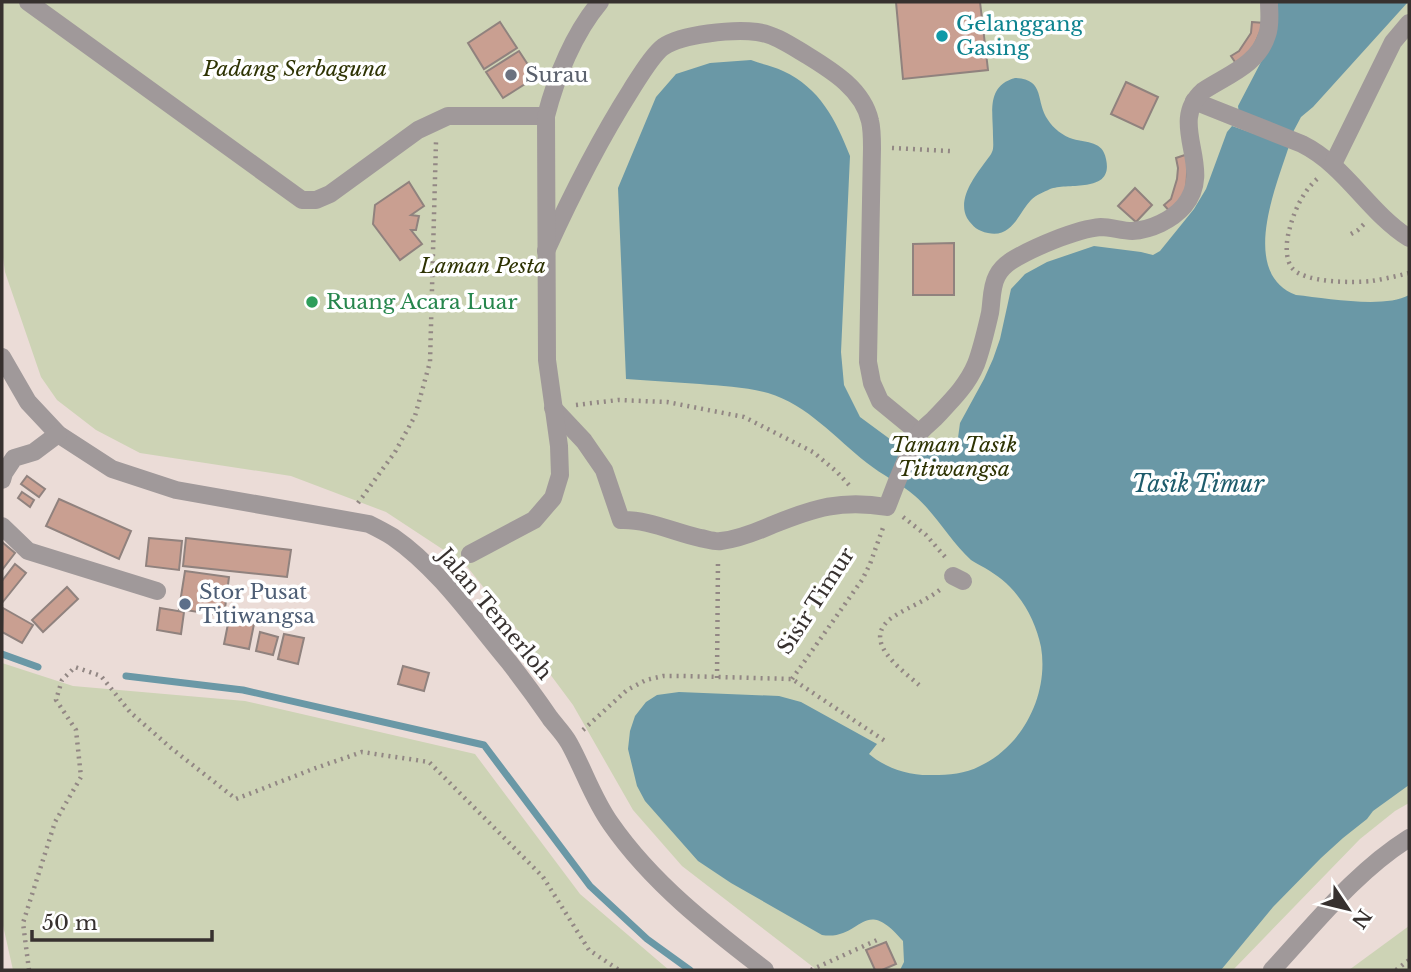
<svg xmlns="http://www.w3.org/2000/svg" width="1411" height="972" font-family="'Libre Baskerville',serif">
<rect width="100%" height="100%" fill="#ebdcd7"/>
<g fill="#cdd3b5">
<path d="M2 2H1409V803L1395 811 1360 839 1233 970H817L682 866 633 810 573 705 512 623 465 564 386 512 291 476 140 453 96 430 57 400 41 377 5 272 2 250Z"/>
<path d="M2 663 73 686 245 701 475 754 580 894 669 970H13L2 921Z"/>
<path d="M1409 926V970H1349Z"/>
</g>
<g fill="#6a98a6">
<path d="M1277 2H1408L1313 107 1301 117 1292 134 1239 114 1238 106 1273 39Z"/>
<path d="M751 60C761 64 773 66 783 71 820 88 836 120 850 156L841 352 844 385 860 417 898 445 925 453 939 452 952 446 958 438 960 423 984 379 993 359 1000 339 1011 289 1025 274 1047 262 1094 246 1141 252 1153 255 1160 251 1194 209 1206 189 1227 132 1232 126 1289 146C1276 187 1239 273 1296 295 1326 298 1384 309 1409 295V785L1373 811 1367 819 1343 838 1321 858 1273 907 1221 970H900L904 962 903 941C862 893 863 941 822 935L731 883 698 861 645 801 637 786 628 749 630 731 635 716 646 702 657 695 679 692 779 696 801 702 877 744 869 754C887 769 910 776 933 775 949 775 965 774 980 766 1023 746 1049 694 1041 647 1037 628 1029 610 1017 595 1009 584 997 575 985 568 980 565 975 563 971 560 950 541 936 514 915 496 900 483 882 475 867 463 835 438 808 405 768 393 746 387 722 386 700 384 675 382 650 381 626 379L618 188 656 97 676 74 710 63Z"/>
<path d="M1015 78C1046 79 1035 102 1048 120 1053 128 1063 136 1073 139 1087 143 1103 141 1106 159 1114 194 1068 182 1050 189 1044 192 1036 195 1031 200 1018 214 1012 238 988 233 978 231 973 227 967 218 957 199 975 176 986 161 988 158 991 155 992 152 994 148 993 141 993 136 993 112 986 86 1015 78Z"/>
</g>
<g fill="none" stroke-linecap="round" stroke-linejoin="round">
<g stroke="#6a98a6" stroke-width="7">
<path d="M2 654 38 667"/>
<path d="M126 676 243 690 484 745 590 886 647 939 690 970"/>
</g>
</g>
<g fill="#c99f91" stroke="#90827e" stroke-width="2">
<path d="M896 2H980L988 70 903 79Z"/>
<path d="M500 22 517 48 484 69 468 43Z"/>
<path d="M1252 22 1264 23 1248 60 1237 65 1231 56 1239 51 1251 33Z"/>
<path d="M519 51 536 77 503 98 486 72Z"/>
<path d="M1126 82 1158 97 1143 129 1111 114Z"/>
<path d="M1188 154 1186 194 1171 213 1164 205 1171 199 1177 179 1178 168 1176 158Z"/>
<path d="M409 182 424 206 411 215 419 216 416 230H411L422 244 400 260 373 224 375 205Z"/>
<path d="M1135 188 1152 205 1136 222 1118 206Z"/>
<path d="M954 243V295H913V244Z"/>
<path d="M27 476 45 489 39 497 21 484Z"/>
<path d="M22 492 34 500 30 507 18 498Z"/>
<path d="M59 499 131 531 119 559 46 526Z"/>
<path d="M149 538 182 541 179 570 146 566Z"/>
<path d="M186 538 291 550 287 577 183 566Z"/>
<path d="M2 542 15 553 2 570Z"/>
<path d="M15 564 26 573 2 603V581Z"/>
<path d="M185 571 229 577 224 616 179 609Z"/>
<path d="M67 587 78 599 43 632 32 620Z"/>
<path d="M3 608 33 625 22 643 2 632Z"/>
<path d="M160 608 184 612 181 634 157 630Z"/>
<path d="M229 619 254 624 249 649 224 644Z"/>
<path d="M260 632 278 637 273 655 256 651Z"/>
<path d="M284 634 304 638 298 664 278 659Z"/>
<path d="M403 666 429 673 424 691 398 684Z"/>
<path d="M886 942 896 964 882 970H875L866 950Z"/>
</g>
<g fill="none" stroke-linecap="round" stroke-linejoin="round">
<g stroke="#928784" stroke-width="4.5" stroke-dasharray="2 5" stroke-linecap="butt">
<path d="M892 148 950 151"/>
<path d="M1317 179C1302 193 1294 211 1289 231 1286 242 1285 259 1292 268 1304 283 1354 283 1372 281 1384 279 1397 276 1409 273"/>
<path d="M1351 234 1358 230 1364 224"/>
<path d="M576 405 618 400 667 402 744 417 813 452 837 472 849 485"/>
<path d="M358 503 395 452 415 416 430 362 436 142"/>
<path d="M903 517 926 535 947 559"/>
<path d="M717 678 718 560"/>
<path d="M792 679 862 580 870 564 884 525"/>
<path d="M919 685C901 669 859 640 893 617 908 607 926 601 941 589"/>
<path d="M583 730 627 690 646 680 663 676H683L792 679 885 741"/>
<path d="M29 970 23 923 55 822 81 777 76 730 56 700 62 680 75 667 101 676 130 712 171 748 236 799 313 769 362 752 429 762 543 877 589 950 619 970"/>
<path d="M811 970 877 940"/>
<path d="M1396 970 1409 960"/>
</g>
<g stroke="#a0999a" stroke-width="18">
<path d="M28 2 302 200H316L330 194 418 130 448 116H546C556 77 574 33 600 2"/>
<path d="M1194 101 1302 144C1346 166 1368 212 1409 238"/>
<path d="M1333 164 1393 42 1409 23"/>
<path d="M546 251C571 196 598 142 631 90 638 79 652 55 663 47 682 34 733 29 757 32 774 34 790 45 805 54 831 70 863 89 870 121 872 129 872 139 872 148L868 362 872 383 880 401 919 433"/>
<path d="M2 357 28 402 58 434 112 469 176 490 369 524C377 528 385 532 393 537 439 569 473 619 509 662 523 680 537 699 550 718 556 726 564 734 569 743 584 770 593 799 611 824 652 883 709 927 765 970"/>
<path d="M553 408 584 441 604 470 621 520C647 519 674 532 700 538 707 539 714 542 721 541 739 539 756 532 772 525 814 508 842 499 887 507 894 488 901 471 909 453 912 447 915 439 919 434 923 428 929 424 934 419 950 402 967 386 976 364 982 348 986 330 990 313 992 301 991 287 997 276 1000 270 1005 265 1011 261 1032 248 1076 229 1101 227 1111 227 1122 231 1132 231 1151 230 1172 220 1184 206 1216 168 1166 124 1203 91 1227 75 1258 65 1267 35 1271 24 1269 12 1269 2"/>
<path d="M2 480 4 473 14 458 34 452 58 434"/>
<path d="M2 526 28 551 157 591"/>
<path d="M470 554 534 520 553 498 560 475 559 446 547 360 546 116"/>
<path d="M953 576 963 581"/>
<path d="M1272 970C1315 924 1355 872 1409 838"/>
</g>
</g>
<circle fill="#0f9aa8" stroke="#fff" stroke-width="2.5" cx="942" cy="36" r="7"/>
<circle fill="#6b7280" stroke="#fff" stroke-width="2.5" cx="511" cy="75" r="7"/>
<circle fill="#2e9e5b" stroke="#fff" stroke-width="2.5" cx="312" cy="302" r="7"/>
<circle fill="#5c6f8a" stroke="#fff" stroke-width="2.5" cx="185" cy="604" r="7"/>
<g text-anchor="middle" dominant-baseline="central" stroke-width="7" stroke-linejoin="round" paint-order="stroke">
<g font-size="21" fill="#0d838f" stroke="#fff" text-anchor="start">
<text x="956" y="24">Gelanggang<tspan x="956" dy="24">Gasing</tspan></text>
</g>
<g font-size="21" font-style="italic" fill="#2e3303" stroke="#fff">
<text x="295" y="69">Padang Serbaguna</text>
<text x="483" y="266">Laman Pesta</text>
<text x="954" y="445">Taman Tasik<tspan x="954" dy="24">Titiwangsa</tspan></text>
</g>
<g font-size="21" fill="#5b616d" stroke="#fff" text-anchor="start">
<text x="525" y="75">Surau</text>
</g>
<g font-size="21" fill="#27864d" stroke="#fff" text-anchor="start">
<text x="326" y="302">Ruang Acara Luar</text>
</g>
<g font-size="21" fill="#4e5e75" stroke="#fff" text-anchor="start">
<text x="199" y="592">Stor Pusat<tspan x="199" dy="24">Titiwangsa</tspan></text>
</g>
<g font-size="21" fill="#37312f" stroke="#fff">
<text transform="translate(816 601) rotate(-57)">Sisir Timur</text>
<text transform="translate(495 614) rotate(50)">Jalan Temerloh</text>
</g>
<g font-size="23" font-style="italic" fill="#1e5c6c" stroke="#fff">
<text x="1198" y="484">Tasik Timur</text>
</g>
</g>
<rect width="1411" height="972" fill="none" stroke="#37312f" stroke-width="7"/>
<g transform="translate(1348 909) rotate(125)" stroke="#ffffff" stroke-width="5" paint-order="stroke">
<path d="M0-5L12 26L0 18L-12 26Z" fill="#37312f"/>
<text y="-10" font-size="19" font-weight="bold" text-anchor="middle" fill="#37312f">N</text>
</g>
<path d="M32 930v10h180v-10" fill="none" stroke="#37312f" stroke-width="3.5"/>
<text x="42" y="930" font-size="21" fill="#37312f" stroke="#ffffff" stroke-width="5" paint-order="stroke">50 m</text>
</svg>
